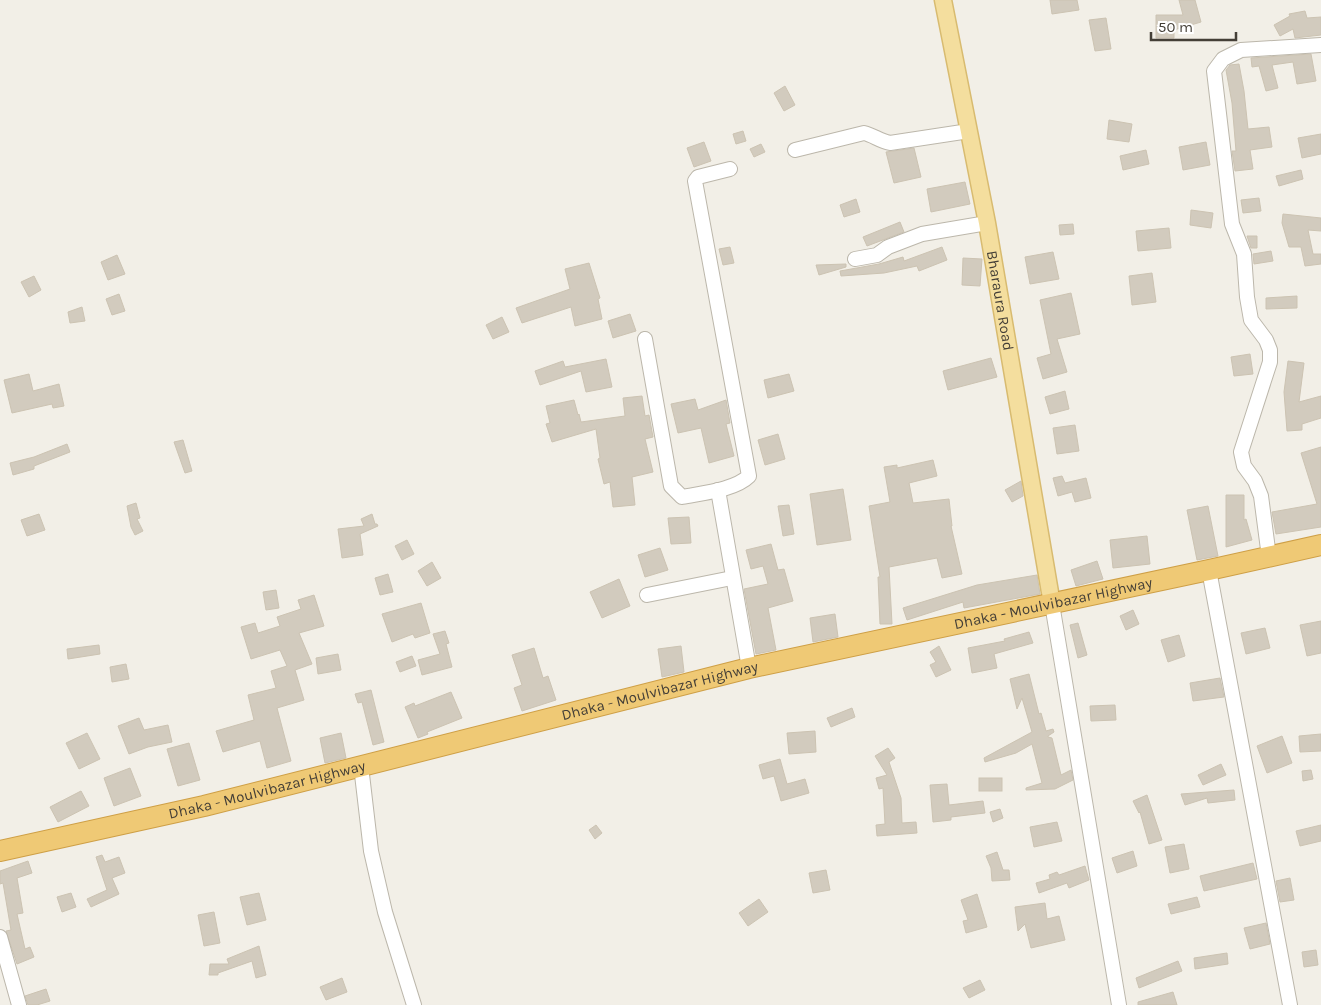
<svg xmlns="http://www.w3.org/2000/svg" width="1321" height="1005" font-family="Karla,sans-serif">
<rect width="100%" height="100%" fill="#f2efe7"/>
<g fill="#d2cbbe" stroke="#ccc3b2">
<path d="M1050 0H1077L1079 10 1052 14Z"/>
<path d="M1179 0H1195L1201 22 1174 30V38H1156V15H1183Z"/>
<path d="M1305 11 1307 18 1321 17V35L1295 38 1293 29 1280 36 1274 25 1290 16 1289 14Z"/>
<path d="M1106 18 1111 49 1095 51 1089 20Z"/>
<path d="M1311 54 1316 81 1297 84 1293 62 1272 65 1278 88 1266 91 1259 66 1252 67 1251 58Z"/>
<path d="M1239 64 1244 91 1248 129 1269 127 1272 147 1250 150 1253 169 1235 171 1232 151H1236L1232 103 1226 70 1230 65Z"/>
<path d="M785 86 795 105 784 111 774 93Z"/>
<path d="M1109 120 1132 124 1129 142 1107 139Z"/>
<path d="M743 131 746 141 736 144 733 134Z"/>
<path d="M1321 134V154L1302 158 1298 138Z"/>
<path d="M704 142 711 161 694 167 687 148Z"/>
<path d="M1206 142 1210 165 1183 170 1179 147Z"/>
<path d="M761 144 765 152 754 157 750 149Z"/>
<path d="M914 148 921 177 894 183 886 152Z"/>
<path d="M1146 150 1149 164 1123 170 1120 156Z"/>
<path d="M1301 170 1303 179 1279 186 1276 176Z"/>
<path d="M965 182 970 204 931 212 927 189Z"/>
<path d="M1259 198 1261 211 1243 213 1241 200Z"/>
<path d="M856 199 860 212 844 217 840 205Z"/>
<path d="M1191 210 1213 213 1211 228 1190 225Z"/>
<path d="M1283 214 1321 218V231L1308 230 1313 254H1321V264L1305 266 1301 247H1289L1282 223Z"/>
<path d="M900 222 904 232 867 246 863 237Z"/>
<path d="M1073 224 1074 234 1060 235 1059 225Z"/>
<path d="M1169 228 1171 248 1138 251 1136 231Z"/>
<path d="M1247 236H1257V248H1251Z"/>
<path d="M730 247 734 263 723 265 719 249Z"/>
<path d="M942 247 947 260 919 271 917 266 884 273 841 276 840 271 879 264 903 257 904 261Z"/>
<path d="M1271 251 1273 261 1254 264 1253 254Z"/>
<path d="M1053 252 1059 279 1030 284 1025 257Z"/>
<path d="M117 255 125 274 108 280 101 262Z"/>
<path d="M963 258 982 259 980 286 962 285Z"/>
<path d="M589 263 600 298 598 299 602 319 575 326 571 307 522 323 516 308 570 289 565 269Z"/>
<path d="M846 264V267L819 275 816 265Z"/>
<path d="M1152 273 1156 302 1132 305 1129 276Z"/>
<path d="M34 276 41 290 29 297 21 282Z"/>
<path d="M1071 293 1080 334 1057 339 1067 372 1043 379 1037 358 1051 354 1040 300Z"/>
<path d="M119 294 125 311 112 315 106 299Z"/>
<path d="M1297 296V308L1266 309V298Z"/>
<path d="M82 307 85 321 70 323 68 312Z"/>
<path d="M630 314 636 331 613 338 608 321Z"/>
<path d="M502 317 509 332 493 339 486 325Z"/>
<path d="M1250 354 1253 374 1234 376 1231 357Z"/>
<path d="M991 358 997 377 948 390 943 371Z"/>
<path d="M606 359 612 387 586 392 581 371 540 385 535 371 563 361 565 367Z"/>
<path d="M1288 361 1304 363 1299 402 1321 396V418L1302 424V430L1287 431 1284 392Z"/>
<path d="M29 374 33 391 59 384 64 406 53 408 52 404 12 413 4 380Z"/>
<path d="M789 374 794 391 768 398 764 380Z"/>
<path d="M1065 391 1069 409 1050 414 1045 397Z"/>
<path d="M642 396 645 416 649 415 653 437 645 439 653 472 632 477 635 505 613 507 610 482 604 484 598 459 600 458 596 429 552 442 546 424 550 423 546 406 574 400 578 415 579 414 581 422 625 416 623 398Z"/>
<path d="M695 399 698 410 726 400 730 423 726 424 734 456 709 463 701 428 678 433 671 404Z"/>
<path d="M1075 425 1079 451 1057 454 1053 428Z"/>
<path d="M778 434 785 459 765 465 758 440Z"/>
<path d="M183 440 192 471 185 473 174 442Z"/>
<path d="M67 444 70 452 34 466V469L13 475 10 463 34 457Z"/>
<path d="M1321 447V527L1276 534 1272 512 1317 504 1301 453Z"/>
<path d="M933 460 937 476 909 483 913 503 949 499 952 526H951L962 574 942 578 937 558 889 567 892 624H880L878 577H880L869 506 890 502 884 467 897 465V468Z"/>
<path d="M1062 476 1065 483 1086 478 1091 498 1075 502 1072 492 1058 496 1053 478Z"/>
<path d="M1021 481 1023 496 1012 502 1005 490Z"/>
<path d="M843 489 851 540 817 545 810 494Z"/>
<path d="M1226 495H1244V520L1246 519 1252 540 1226 547Z"/>
<path d="M136 503 140 518 137 519 143 531 135 535 131 527 127 506Z"/>
<path d="M789 505 794 534 783 536 778 506Z"/>
<path d="M1208 506 1218 556 1197 560 1187 510Z"/>
<path d="M39 514 45 530 27 536 21 520Z"/>
<path d="M372 514 375 524H377L378 526 360 534 363 555 342 558 338 529 364 526 361 519Z"/>
<path d="M689 517 691 543 671 544 668 518Z"/>
<path d="M1147 536 1150 564 1113 568 1110 540Z"/>
<path d="M407 540 414 554 402 560 395 546Z"/>
<path d="M771 544 778 570 784 569 793 601 768 608 776 650 756 654 744 589 768 584 763 566 751 569 746 550Z"/>
<path d="M660 548 668 570 645 577 638 555Z"/>
<path d="M1097 561 1103 579 1076 586 1071 570Z"/>
<path d="M432 562 441 578 427 586 418 571Z"/>
<path d="M388 574 393 592 380 595 375 578Z"/>
<path d="M1037 575 1040 594 964 608 963 602 907 620 903 608 977 585Z"/>
<path d="M619 579 630 606 602 618 590 592Z"/>
<path d="M276 590 279 608 266 610 263 592Z"/>
<path d="M314 595 324 626 299 633 312 664 295 670 304 700 277 708 291 761 267 768 260 741 223 752 216 731 254 720 248 695 276 688 271 671 287 666 280 650 251 659 241 627 255 623 258 633 280 626 277 617 301 609 298 600Z"/>
<path d="M421 603 430 633 415 638 413 634 392 642 382 614Z"/>
<path d="M1133 610 1139 624 1126 630 1120 616Z"/>
<path d="M835 614 838 637 813 642 810 618Z"/>
<path d="M1321 621V653L1307 656 1300 625Z"/>
<path d="M1078 623 1087 655 1078 658 1070 625Z"/>
<path d="M1265 628 1270 648 1246 654 1241 633Z"/>
<path d="M445 631 449 643 446 644 452 667 422 675 418 660 440 654 433 634Z"/>
<path d="M1029 632 1033 643 994 654 997 668 972 673 968 648 1005 641 1004 639Z"/>
<path d="M1179 635 1185 656 1168 662 1161 640Z"/>
<path d="M99 645 100 654 68 659 67 649Z"/>
<path d="M681 646 684 672 662 677 658 649Z"/>
<path d="M939 646 951 670 936 677 930 665 936 662 930 652Z"/>
<path d="M534 648 543 678 548 676 556 700 522 711 514 688 522 685 512 655Z"/>
<path d="M338 654 341 670 318 674 316 658Z"/>
<path d="M412 656 416 666 400 672 396 662Z"/>
<path d="M126 664 129 679 112 682 110 667Z"/>
<path d="M1029 674 1039 714 1041 713 1046 731 1053 729 1054 732 1048 736V737L1052 738 1061 775 1071 770 1073 780 1055 789 1026 790V788L1042 783 1032 744 1016 753 985 762 984 758 1032 732 1022 698 1017 709 1010 679Z"/>
<path d="M1220 678 1224 697 1193 701 1190 683Z"/>
<path d="M371 690 384 742 373 745 362 702 358 703 355 694Z"/>
<path d="M451 692 462 718 427 732 428 734 418 738 405 707 414 703 415 706Z"/>
<path d="M1115 705 1116 720 1091 721 1090 706Z"/>
<path d="M852 708 855 717 831 727 827 718Z"/>
<path d="M139 718 144 730 168 725 172 742 148 747 129 754 118 726Z"/>
<path d="M815 731 816 752 789 754 787 733Z"/>
<path d="M87 733 100 759 79 769 66 743Z"/>
<path d="M341 733 346 758 325 763 320 738Z"/>
<path d="M1321 734V751L1300 752 1299 736Z"/>
<path d="M1282 736 1292 763 1267 773 1257 746Z"/>
<path d="M189 743 200 780 178 786 167 749Z"/>
<path d="M888 748 895 758 889 762 901 798 902 823 916 822 917 833 877 836 876 825 885 824 883 788 879 789 876 778 887 775 875 756Z"/>
<path d="M780 759 787 784 805 779 809 793 781 801 774 776 763 779 759 765Z"/>
<path d="M1221 764 1226 775 1203 785 1198 775Z"/>
<path d="M130 768 141 796 114 806 104 778Z"/>
<path d="M1311 770 1313 779 1303 781 1302 771Z"/>
<rect x="979" y="778" width="23" height="13"/>
<path d="M947 784 949 805 983 801 985 813 951 817V820L933 822 930 785Z"/>
<path d="M1234 790 1235 800 1208 803 1207 798 1185 805 1181 794Z"/>
<path d="M81 791 89 806 58 822 50 807Z"/>
<path d="M1147 795 1162 840 1149 844 1140 812 1139 813 1133 801Z"/>
<path d="M1000 809 1003 818 993 822 990 812Z"/>
<path d="M1057 822 1062 841 1034 847 1030 827Z"/>
<path d="M596 825 602 833 595 839 589 830Z"/>
<path d="M1321 825V841L1300 846 1296 831Z"/>
<path d="M1184 844 1189 869 1170 873 1165 847Z"/>
<path d="M1133 851 1137 866 1117 873 1112 858Z"/>
<path d="M997 852 1003 870H1009L1010 880 992 881 991 868 986 856Z"/>
<path d="M102 855 105 862 119 857 125 873 112 878 119 894 91 907 87 899 107 890 96 857Z"/>
<path d="M28 861 32 873 17 878 23 913 17 914 25 949 30 947 34 957 17 964 6 931 11 930 3 883 0 884V871Z"/>
<path d="M1253 863 1257 879 1204 891 1200 876Z"/>
<path d="M1085 866 1089 880 1069 888 1067 883 1039 893 1036 883 1050 879 1049 875 1057 872 1059 875Z"/>
<path d="M826 870 830 890 813 893 809 873Z"/>
<path d="M1290 878 1294 900 1280 902 1276 881Z"/>
<path d="M71 893 76 907 62 912 57 897Z"/>
<path d="M259 893 266 920 247 925 240 897Z"/>
<path d="M977 894 987 927 966 933 963 921 968 920 961 900Z"/>
<path d="M1197 897 1200 907 1171 914 1168 904Z"/>
<path d="M759 899 768 912 748 926 739 913Z"/>
<path d="M1045 903 1047 919 1059 916 1065 940 1031 948 1025 924 1018 931 1015 907Z"/>
<path d="M214 912 220 943 204 946 198 915Z"/>
<path d="M1266 923 1270 944 1250 949 1244 928Z"/>
<path d="M259 946 266 975 256 978 252 961 218 973V975H209L210 964H229L227 959Z"/>
<path d="M1316 950 1318 965 1304 967 1302 952Z"/>
<path d="M1227 953 1228 964 1195 969 1194 958Z"/>
<path d="M1178 961 1182 971 1139 988 1136 978Z"/>
<path d="M342 978 347 992 326 1000 320 987Z"/>
<path d="M980 980 985 990 969 998 963 988Z"/>
<path d="M46 989 50 1001 37 1005H28L25 996Z"/>
<path d="M1173 992 1177 1005H1138V1002Z"/>
</g>
<g fill="none" stroke-linecap="round" stroke-linejoin="round">
<g stroke="#bcb7ab" stroke-width="16">
<g id="minor">
<path d="M795 150 864 133C873 135 880 141 890 143L969 131"/>
<path d="M855 259 877 255 888 247 922 234 987 223"/>
<path d="M645 339 671 486 682 497C702 493 735 490 749 476L695 181 698 177 730 169"/>
<path d="M718 490 749 668"/>
<path d="M1269 557 1261 496 1255 481 1244 466 1241 452 1270 362V350L1266 340 1251 320 1247 297 1244 254 1232 224 1214 71 1223 59 1241 50 1321 45"/>
<path d="M1209 570 1290 1005"/>
<path d="M647 595 732 578"/>
<path d="M1052 604 1119 1005"/>
<path d="M361 766 371 851 385 912 414 1005"/>
<path d="M0 937 19 1005"/>
</g>
</g>
<g stroke="#d8bb70" stroke-width="19">
<g id="major">
<path id="s1" d="M943 0 987 223 1052 604"/>
</g>
</g>
<g stroke="#ce9f46" stroke-width="22">
<g id="highway">
<path id="s2" d="M0 851 204 806 749 668 1209 570 1321 545"/>
</g>
</g>
<use href="#minor" stroke="#fff" stroke-width="14"/>
<use href="#major" stroke="#f4de9e" stroke-width="16"/>
<use href="#highway" stroke="#efc975" stroke-width="20"/>
</g>
<g text-anchor="middle" dominant-baseline="central" stroke-width="4" stroke-linejoin="round" paint-order="stroke">
<g font-size="15" fill="#443f37" stroke="#fff">
<text stroke="none"><textPath href="#s1" startOffset="306">Bharaura Road</textPath></text>
<text stroke="none"><textPath href="#s2" startOffset="1082">Dhaka - Moulvibazar Highway</textPath></text>
<text stroke="none"><textPath href="#s2" startOffset="679">Dhaka - Moulvibazar Highway</textPath></text>
<text stroke="none"><textPath href="#s2" startOffset="274">Dhaka - Moulvibazar Highway</textPath></text>
</g>
</g>
<path d="M1151 32v8h85v-8" fill="none" stroke="#443f37" stroke-width="2.5"/>
<text x="1158" y="32" font-size="15" fill="#443f37" stroke="#ffffff" stroke-width="4" paint-order="stroke">50 m</text>
</svg>
